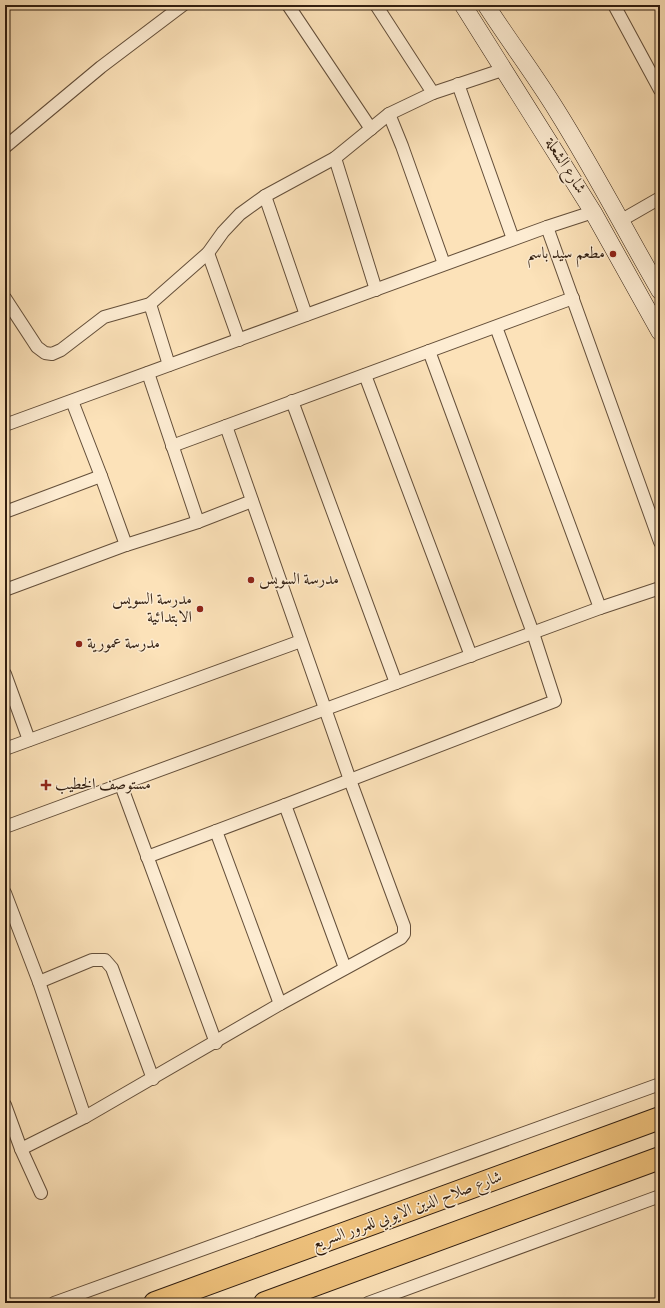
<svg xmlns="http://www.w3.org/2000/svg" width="665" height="1308" font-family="'IM FELL English',Amiri,serif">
<rect width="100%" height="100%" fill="#fce2b9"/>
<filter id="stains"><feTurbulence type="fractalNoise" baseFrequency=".005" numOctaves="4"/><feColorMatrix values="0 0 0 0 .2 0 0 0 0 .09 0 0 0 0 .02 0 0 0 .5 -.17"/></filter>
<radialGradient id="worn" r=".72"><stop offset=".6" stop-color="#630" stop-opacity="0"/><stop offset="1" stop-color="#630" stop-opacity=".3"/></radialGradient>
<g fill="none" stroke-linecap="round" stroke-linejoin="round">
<g stroke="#644f3a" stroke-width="14">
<g id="minor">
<path d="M288 5 371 129"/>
<path d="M376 5 433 93"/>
<path d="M614 5 660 90"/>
<path d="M458 84 513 239"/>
<path d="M389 114 402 146 444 264"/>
<path d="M5 147 101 67 183 5"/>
<path d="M335 158 376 290"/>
<path d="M265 196 306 315"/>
<path d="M620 221 660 198"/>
<path d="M547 227 660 542"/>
<path d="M208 253 239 340"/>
<path d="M5 298 37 347 45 353 52 354 61 350 104 317 150 304 208 253 223 232 240 214 265 196 335 158 389 114 433 93 502 70"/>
<path d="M150 304 169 365"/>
<path d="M496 327 600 608"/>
<path d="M148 373 198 522"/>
<path d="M365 375 471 656"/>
<path d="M72 401 101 476 126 545"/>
<path d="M292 401 396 683"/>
<path d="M5 425 547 227 593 212"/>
<path d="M172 446 573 298"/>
<path d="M5 512 101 476"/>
<path d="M5 590 126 545 198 522 252 501"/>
<path d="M5 674 29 740"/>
<path d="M5 749 301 641"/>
<path d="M121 785 216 1043"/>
<path d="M285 805 345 968"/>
<path d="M5 827 600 608 660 588"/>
<path d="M216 831 280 1004"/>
<path d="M147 857 285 805 555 701 533 633 429 351"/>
<path d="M5 893 39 982 85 1117"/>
<path d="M39 982 92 960H105L112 968 153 1079"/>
<path d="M5 1105 21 1149 41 1193"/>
<path d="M21 1149 85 1117 280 1004 401 938 404 934V926L350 780 226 426"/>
<path d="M54 1303 660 1084"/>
<path d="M368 1303 660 1196"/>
</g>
</g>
<g stroke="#311e10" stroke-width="18">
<g id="secondary">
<path d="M463 5 593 212 660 332"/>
<path d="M486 5C509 41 535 75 557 111 594 170 626 232 660 291"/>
</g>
</g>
<g stroke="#311e10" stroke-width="24">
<g id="motorway">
<path d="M155 1303 660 1118"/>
<path d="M265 1303 660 1158"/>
</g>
</g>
<use href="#minor" stroke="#fdecd2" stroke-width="12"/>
<use href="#secondary" stroke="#fdecd2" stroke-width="17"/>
<use href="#motorway" stroke="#eec17c" stroke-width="22"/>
</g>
<g fill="#8f2418" stroke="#fdecd2" stroke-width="1.5">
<circle cx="613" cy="254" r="4"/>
<circle cx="251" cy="580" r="4"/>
<circle cx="200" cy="609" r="4"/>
<circle cx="79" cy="644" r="4"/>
<path d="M44 779h4v4h4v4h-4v4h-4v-4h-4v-4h4z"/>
</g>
<g text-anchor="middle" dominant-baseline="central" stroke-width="3" stroke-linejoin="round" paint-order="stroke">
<g font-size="16" fill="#311e10" stroke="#fdecd2">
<text transform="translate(565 166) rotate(58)">شارع الشعلة</text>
<text transform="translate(407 1211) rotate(-20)">شارع صلاح الدين الايوبي للمرور السريع</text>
</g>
<g font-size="16" fill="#311e10" stroke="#fdecd2" text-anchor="start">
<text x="605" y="254" text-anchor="end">مطعم سيد باسم</text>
<text x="259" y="580">مدرسة السويس</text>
<text x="192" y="600" text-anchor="end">مدرسة السويس<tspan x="192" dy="18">الابتدائية</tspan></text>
<text x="87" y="644">مدرسة عمورية</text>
<text x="55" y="785">مستوصف الخطيب</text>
</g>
</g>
<rect width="665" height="1308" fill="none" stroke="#fce2b9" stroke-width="20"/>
<rect x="6" y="6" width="653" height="1296" fill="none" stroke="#311e10" stroke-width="2"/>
<rect x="10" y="10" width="645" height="1288" fill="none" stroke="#311e10"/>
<rect width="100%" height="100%" filter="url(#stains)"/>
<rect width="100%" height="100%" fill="url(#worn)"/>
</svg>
